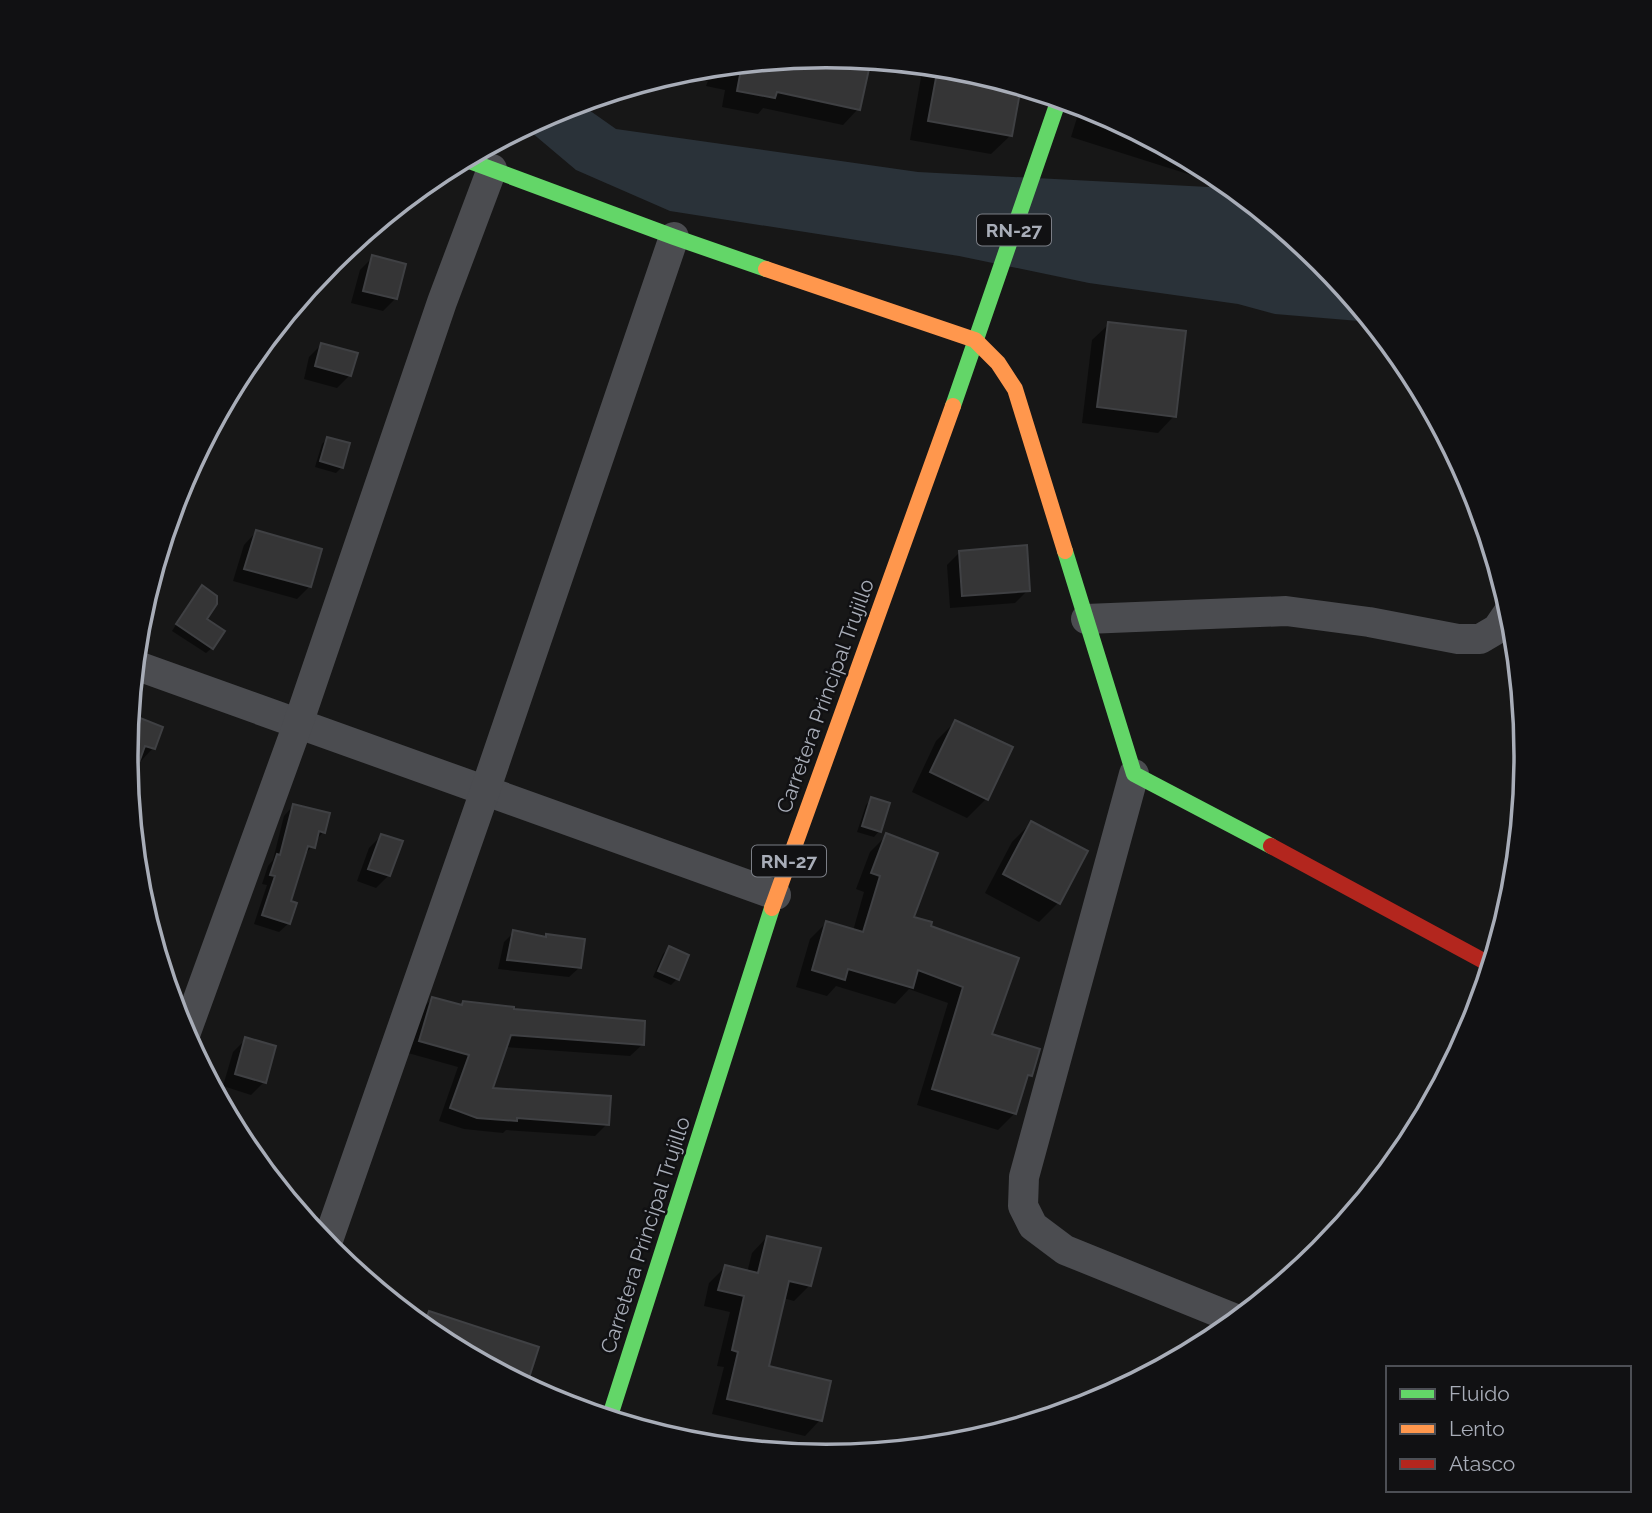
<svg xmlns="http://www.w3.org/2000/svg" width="1652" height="1513" font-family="Raleway,sans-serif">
<rect width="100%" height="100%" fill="#171717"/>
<path fill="#2a3239" d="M579 103 616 129 918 172 1228 188 1235 190 1322 261 1371 322 1275 314 1238 304 1089 283 959 256 670 211 576 170 525 127 558 109Z"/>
<g fill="#0007">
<path d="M826 56 869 60 858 109 843 125 763 108 758 114 722 107 725 90 706 86 708 81 676 74 690 69Z"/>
<path d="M923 66 963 70 1019 87 1011 135 991 154 910 140Z"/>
<path d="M669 76 661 83 652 81Z"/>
<path d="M1081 105 1094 109 1216 174 1232 188 1071 137Z"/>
<path d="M373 257 396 298 383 311 351 303 360 270Z"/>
<path d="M1109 324 1174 416 1158 433 1082 423 1092 340Z"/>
<path d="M322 344 350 375 337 388 304 379 309 357Z"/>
<path d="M328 438 342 467 336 473 315 467 322 444Z"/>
<path d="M256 532 320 550 309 587 297 599 233 581 244 545Z"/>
<path d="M959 553 1028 590 1015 603 950 608 947 565Z"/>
<path d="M197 593 212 648 206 653 172 631Z"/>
<path d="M130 716 161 728 153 748 141 761 138 760 128 780 126 756Z"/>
<path d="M955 722 986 799 967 818 912 792 936 741Z"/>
<path d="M872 799 879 831 874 837 857 832 866 805Z"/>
<path d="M293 806 323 832 304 856 289 902V923L279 932 254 924 267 885 262 884 268 866 273 860 284 816Z"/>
<path d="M1031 823 1058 903 1039 922 985 893 1012 842Z"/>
<path d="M887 835 912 918 929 927 1017 959 990 1035 1030 1075 1025 1081 1015 1113 998 1130 917 1105 948 1003 909 989 895 1004 836 986 827 996 796 987 810 939 826 923 853 931 864 892 856 889 870 852Z"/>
<path d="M381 836 389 875 376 888 357 881 369 848Z"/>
<path d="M514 932 544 938 547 936 580 967 569 977 498 969 504 942Z"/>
<path d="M669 948 677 979 671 985 653 977 663 954Z"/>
<path d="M432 999 460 1007 463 1003 511 1011 643 1044 630 1056 505 1047 490 1090 607 1124 595 1136 506 1130 503 1133 464 1129 439 1121 458 1067 408 1053 420 1011Z"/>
<path d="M246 1039 264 1082 251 1095 223 1086 233 1052Z"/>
<path d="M767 1237 810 1285 794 1301 783 1298 767 1367 820 1420 805 1436 712 1414 724 1367 717 1366 730 1312 704 1306 709 1283 725 1267 747 1273 752 1253Z"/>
<path d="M430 1313 436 1339 412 1319 420 1322Z"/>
</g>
<g fill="#353536" stroke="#3f4043" stroke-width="2">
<path d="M826 56 871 60 860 110 777 92 775 98 737 91 742 64Z"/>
<path d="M938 67 963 70 1021 87 1012 136 928 121Z"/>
<path d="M372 255 406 264 397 299 363 291Z"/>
<path d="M1108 322 1186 331 1176 417 1097 407Z"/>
<path d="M321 343 358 353 351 376 315 366Z"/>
<path d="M327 437 350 443 343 468 320 461Z"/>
<path d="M256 530 322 549 311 587 244 569Z"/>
<path d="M1027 545 1030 591 962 596 959 551Z"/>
<path d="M202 585 217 596V604L207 619 225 631 213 649 176 624Z"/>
<path d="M130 714 163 727 155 749 145 746 130 787 126 756Z"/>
<path d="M955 720 1013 747 988 800 930 772Z"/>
<path d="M871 797 890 803 881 832 862 826Z"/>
<path d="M293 804 330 813 325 833 319 831 315 848 308 846 291 901 297 903 290 924 262 915 275 876 270 875 277 854 280 855Z"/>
<path d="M1031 821 1088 851 1060 904 1003 874Z"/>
<path d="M886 833 938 853 914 917 932 922 931 926 1019 958 992 1034 1040 1049 1032 1076 1028 1075 1016 1114 932 1089 963 987 918 970 913 988 848 969 845 980 812 970 826 921 863 932 880 876 871 873Z"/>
<path d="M381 834 403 841 390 876 368 869Z"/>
<path d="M513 930 546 937V934L585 939 581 968 507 960Z"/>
<path d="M669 946 689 955 679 980 658 971Z"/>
<path d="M432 997 462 1005 463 1001 514 1007V1009L645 1021 644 1045 511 1035 493 1088 611 1096 609 1125 517 1118V1121L477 1118 450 1108 469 1055 419 1041Z"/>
<path d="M245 1037 276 1046 266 1083 235 1074Z"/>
<path d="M767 1236 821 1248 811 1286 789 1281 769 1366 831 1381 822 1421 727 1399 738 1352 732 1350 744 1296 718 1290 725 1265 758 1273Z"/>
<path d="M429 1311 539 1347 526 1387 436 1339 423 1328Z"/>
</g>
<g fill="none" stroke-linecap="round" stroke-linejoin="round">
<g stroke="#4b4c50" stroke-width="30">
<path d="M1086 619 1286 611 1369 622 1458 639H1480L1497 629 1510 610"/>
<path d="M135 665 776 895"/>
<path d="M1134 774 1024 1177 1023 1206 1033 1226 1065 1250 1238 1320"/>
<path d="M185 1035 298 724 442 302 492 169"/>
<path d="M326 1246 485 791 674 237"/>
</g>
<g stroke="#63d668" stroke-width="16">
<path d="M464 159 674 237 766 269"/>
<path d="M953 406 1059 99"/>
<path d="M1065 551 1134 774 1271 846"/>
<path d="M609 1419 772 908"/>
</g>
<g stroke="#ff974d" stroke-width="16">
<path d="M766 269 975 340 998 363 1015 389 1065 551"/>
<path d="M772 908 953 406"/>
</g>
<path stroke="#b3261e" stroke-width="16" d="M1271 846 1491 965"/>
</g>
<g text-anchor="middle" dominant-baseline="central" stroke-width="5" stroke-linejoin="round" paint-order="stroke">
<g fill="#111113" stroke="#7b7e86" stroke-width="2">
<rect x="977" y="214.5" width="74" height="31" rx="5"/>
<rect x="752" y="845.5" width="74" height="31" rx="5"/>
</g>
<g font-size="19" font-weight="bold" fill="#a8adb8">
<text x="1014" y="230">RN-27</text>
<text x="789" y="861">RN-27</text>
</g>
<g font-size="21" fill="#a8adb8" stroke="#111113">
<text transform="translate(825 696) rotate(-70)">Carretera Principal Trujillo</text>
<text transform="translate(645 1235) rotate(-72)">Carretera Principal Trujillo</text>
</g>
</g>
<path d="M0 0H1652V1513H0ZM138 756a688 688 0 1 1 1376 0a688 688 0 1 1-1376 0Z" fill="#111113" fill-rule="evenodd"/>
<path fill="none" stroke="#a8adb8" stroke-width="3.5" d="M138 756a688 688 0 1 1 1376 0a688 688 0 1 1-1376 0Z"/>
<rect x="1386" y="1366" width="245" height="126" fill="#111113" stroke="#4d4f55" stroke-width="2"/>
<rect x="1400" y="1389" width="35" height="10" fill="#63d668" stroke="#4d4f55" stroke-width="2"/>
<text x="1449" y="1401" font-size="21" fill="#a8adb8">Fluido</text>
<rect x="1400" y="1424" width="35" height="10" fill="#ff974d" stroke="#4d4f55" stroke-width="2"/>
<text x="1449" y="1436" font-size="21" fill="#a8adb8">Lento</text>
<rect x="1400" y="1459" width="35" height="10" fill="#b3261e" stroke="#4d4f55" stroke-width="2"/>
<text x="1449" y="1471" font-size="21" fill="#a8adb8">Atasco</text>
</svg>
